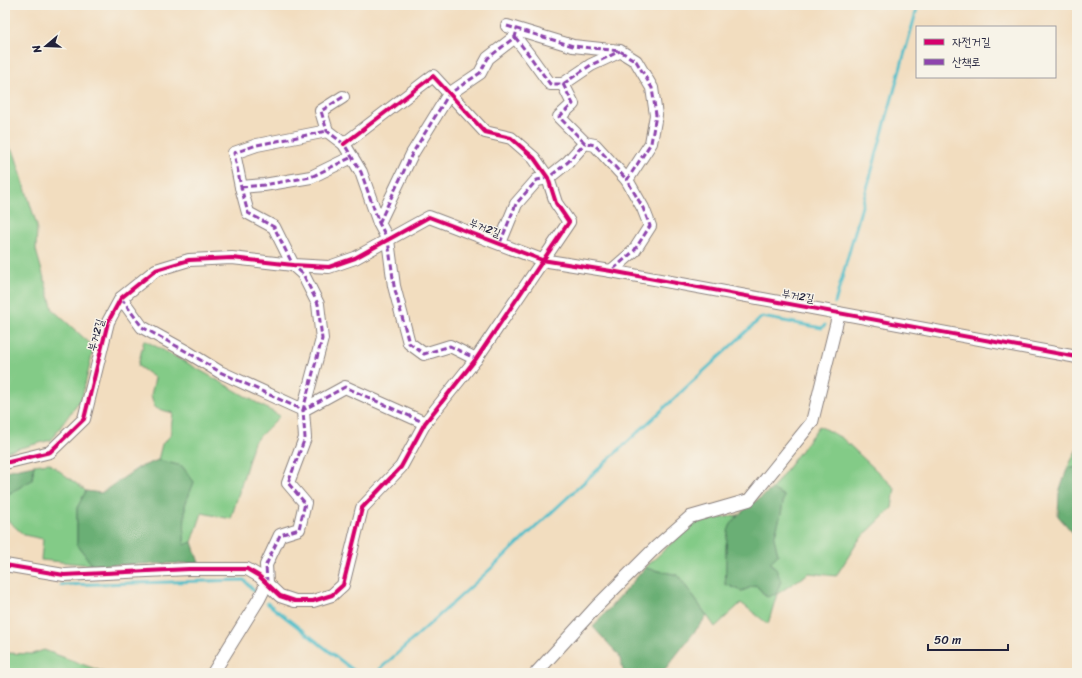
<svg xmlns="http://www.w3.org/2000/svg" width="1082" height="678" font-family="Sriracha,'Poor Story',sans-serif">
<rect width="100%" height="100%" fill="#f7f3e8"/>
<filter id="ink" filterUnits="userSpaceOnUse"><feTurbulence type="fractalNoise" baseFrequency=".025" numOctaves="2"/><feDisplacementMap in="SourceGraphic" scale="8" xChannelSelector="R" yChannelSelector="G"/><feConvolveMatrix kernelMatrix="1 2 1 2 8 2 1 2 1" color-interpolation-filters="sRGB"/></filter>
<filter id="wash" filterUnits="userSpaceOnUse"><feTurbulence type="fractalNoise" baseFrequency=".012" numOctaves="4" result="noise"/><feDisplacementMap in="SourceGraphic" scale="16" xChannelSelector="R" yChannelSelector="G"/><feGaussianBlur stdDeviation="0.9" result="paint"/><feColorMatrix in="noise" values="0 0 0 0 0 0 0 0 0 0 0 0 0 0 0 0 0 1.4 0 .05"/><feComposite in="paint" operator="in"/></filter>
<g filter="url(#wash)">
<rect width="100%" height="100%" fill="#f2ddbf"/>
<g fill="#83cb87" stroke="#527661">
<path d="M5 141 15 155 37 226 36 250 53 310 94 347 82 397 51 440 5 452Z"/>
<path d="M144 340 189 364 280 416 254 442 231 519 202 513 192 542 184 546 185 505 194 482 182 466 158 460 162 444 170 436 173 413 155 408 151 395 155 378 138 366Z"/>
<path d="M819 426 842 438 895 488 892 508 859 540 836 576 809 573 777 594 768 624 741 603 715 627 678 575 645 568 693 523 738 515 730 526 726 544V584L742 591 756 585 766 597 776 569 770 561 778 555 774 538 781 514 784 496 772 489Z"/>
<path d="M1077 449V467L1067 469Z"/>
<path d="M49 463 86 491 77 508V544L92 565 41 560 43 539 24 535 5 518V496L32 480 34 465Z"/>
<path d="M44 650 106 673H5V653L32 654Z"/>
</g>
<g fill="#6aaf74" stroke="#466858">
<path d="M158 460 182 466 194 482 185 505 184 545 192 542 199 563 92 565 77 544V508L86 491 101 493 138 468Z"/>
<path d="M34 465 32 480 5 496V471Z"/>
<path d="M1077 467V534L1073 533 1058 516 1059 493 1067 469Z"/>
<path d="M772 489 784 496 781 514 774 538 778 555 770 562 776 569 781 581 776 594 767 597 756 585 742 591 725 584C727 570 724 538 730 526 737 512 760 499 772 489Z"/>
<path d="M645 568 678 575 707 616 662 673H624L619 655 593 627Z"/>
</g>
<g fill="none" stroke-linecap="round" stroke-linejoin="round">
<g stroke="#51bec9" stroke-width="3">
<path d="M835 303 918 5"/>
<path d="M61 585 244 580 254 591"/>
<path d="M267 603 357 673"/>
<path d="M380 669 484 575 762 317 822 328 825 325"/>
</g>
</g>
</g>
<g filter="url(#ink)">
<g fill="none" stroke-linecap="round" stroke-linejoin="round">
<g stroke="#8a807d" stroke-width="14">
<g id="minor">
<path d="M507 26 573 46 620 51 636 61 652 88 656 115 651 143 627 180 643 208 650 226 634 251 611 271"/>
<path d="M515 37 529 55 550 84H563L591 65 619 52"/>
<path d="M563 84 573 104 559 117 585 143 595 145 627 180"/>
<path d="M343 97 321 111 327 131 344 144 361 172 379 223 388 240 394 286 409 343 424 354 450 346 476 359"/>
<path d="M241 187 264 185 311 177 352 157"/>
<path d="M379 223 412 154 449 94 480 73 488 58 515 37 517 30"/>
<path d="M500 243 516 204 537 180 548 178 568 162 585 143"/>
<path d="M121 298 142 327 189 353 220 372 303 410 322 339 318 304 303 274 293 265 274 227 248 213 241 187 234 153 257 145 327 131"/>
<path d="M5 463 50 452 84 419 108 322 121 298 156 270 189 260 232 258 293 265 329 267 355 258 429 217 542 260 611 271 1077 357"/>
<path d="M5 565 64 575 189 569H247L259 576 280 596 295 601H313L332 595 343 585 362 508 401 467 425 423 476 359 569 222 556 203 548 178 534 158 511 138 485 132 433 76 344 144"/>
<path d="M213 673 259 599 267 583 266 565 280 535 299 529 305 503 288 483 305 438 303 410 345 387 425 423"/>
<path d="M536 673 597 606 657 546 690 517 749 500 812 422 839 313"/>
</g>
</g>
<use href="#minor" stroke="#fff" stroke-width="12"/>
<g stroke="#8e44ad" stroke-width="3" stroke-dasharray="6 3" stroke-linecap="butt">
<path d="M507 26 573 46 620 51 636 61 652 88 656 115 651 143 627 180 643 208 650 226 634 251 611 271"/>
<path d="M515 37 529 55 550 84H563L591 65 620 51"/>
<path d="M563 84 573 104 559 117 585 143 595 145 627 180"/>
<path d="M343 97 321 111 327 131 344 144 361 172 379 223 388 240 394 286 409 343 424 354 450 346 476 359"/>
<path d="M241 187 264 185 311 177 352 157"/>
<path d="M379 223 412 154 449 94 480 73 488 58 515 37 517 30"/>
<path d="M500 243 516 204 537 180 548 178 568 162 585 143"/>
<path d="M121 298 142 327 189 353 220 372 303 410 322 339 318 304 303 274 293 265 274 227 248 213 241 187 234 153 257 145 327 131"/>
<path d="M267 583 266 565 280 535 299 529 305 503 288 483 305 438 303 410 345 387 425 423"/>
</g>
<g stroke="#f7f3e8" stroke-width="6">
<g id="cycleway">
<path d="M5 463 50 452 84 419 108 322 121 298 156 270 189 260 232 258 293 265 329 267 355 258 429 217 542 260 611 271 1077 357"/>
<path d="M5 565 64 575 189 569H247L259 576 280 596 295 601H313L332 595 343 585 362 508 401 467 425 423 476 359 569 222 556 203 548 178 534 158 511 138 485 132 433 76 344 144"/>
</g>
</g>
<use href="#cycleway" stroke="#d6006c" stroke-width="4"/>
</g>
</g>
<g text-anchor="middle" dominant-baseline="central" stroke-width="3" stroke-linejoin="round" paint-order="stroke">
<g font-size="11" fill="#22223b" stroke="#f7f3e8">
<text transform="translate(485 228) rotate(21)">부거2길</text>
<text transform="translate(798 296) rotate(10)">부거2길</text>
<text transform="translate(96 335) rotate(-74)">부거2길</text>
</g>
</g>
<rect width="1082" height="678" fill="none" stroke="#f7f3e8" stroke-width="20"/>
<rect x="916" y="26" width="140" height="52" fill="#f7f3e8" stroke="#a29fa3"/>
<rect x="924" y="39" width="20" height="6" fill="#d6006c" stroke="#a29fa3"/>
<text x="952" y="46" font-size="12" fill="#22223b">자전거길</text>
<rect x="924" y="59" width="20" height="6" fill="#8e44ad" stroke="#a29fa3"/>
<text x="952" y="66" font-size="12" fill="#22223b">산책로</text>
<g transform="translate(46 46) rotate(251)" stroke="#f7f3e8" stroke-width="3" paint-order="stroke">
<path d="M0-3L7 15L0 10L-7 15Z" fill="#22223b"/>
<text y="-6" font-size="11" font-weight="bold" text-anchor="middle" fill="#22223b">N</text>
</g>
<path d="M928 644v6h80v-6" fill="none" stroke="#22223b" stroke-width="2"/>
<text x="934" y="644" font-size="12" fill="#22223b" stroke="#f7f3e8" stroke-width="3" paint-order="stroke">50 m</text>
</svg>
